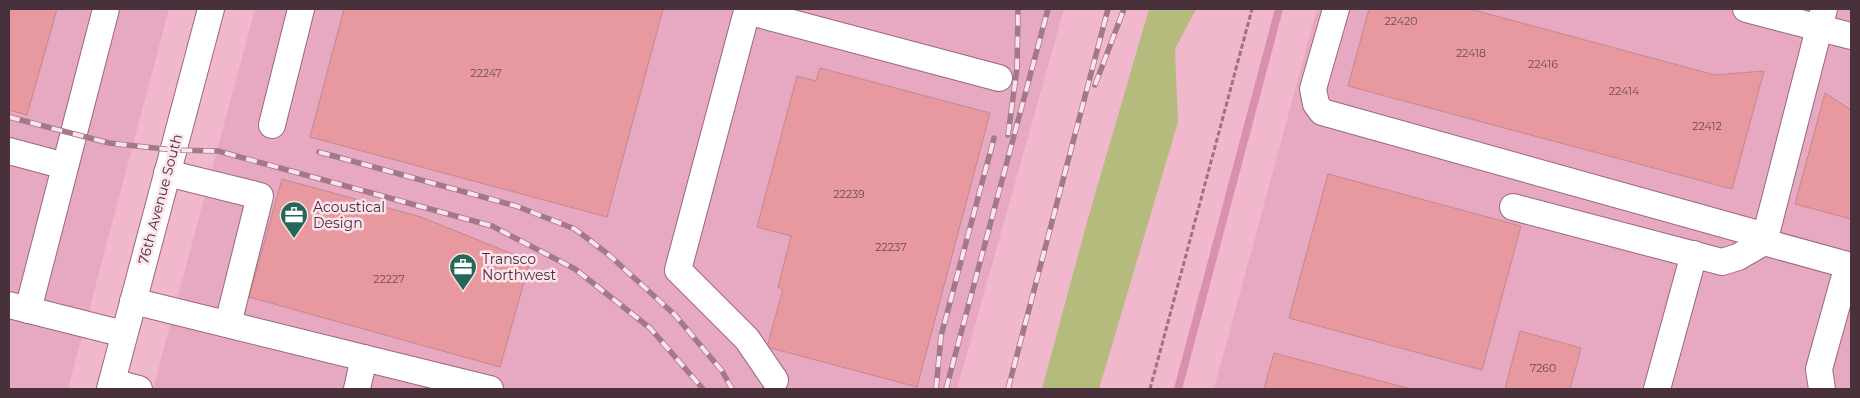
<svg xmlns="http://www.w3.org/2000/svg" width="1860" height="398" font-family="Montserrat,sans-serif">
<rect width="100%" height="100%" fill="#f1b7cd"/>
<g fill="#e7a8c1">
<path d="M9 9H169L68 389H9Z"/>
<path d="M255 9H1064L957 389H153Z"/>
<path d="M1317 9H1851V389H1214Z"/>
</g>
<path fill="#b4bb7c" d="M1149 9H1196L1175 49 1178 122 1099 389H1042L1087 222Z"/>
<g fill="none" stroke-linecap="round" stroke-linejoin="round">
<path stroke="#d990ad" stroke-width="8" d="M1178 389 1279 9"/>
</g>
<g fill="#e899a0" stroke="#c2888c">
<path d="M9 9H57L27 115 9 110Z"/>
<path d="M344 9H663L607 217 310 137Z"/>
<path d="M1369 9H1470L1715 75 1764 71 1732 189 1348 86Z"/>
<path d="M820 68 990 113 917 387 767 347 783 289 778 287 791 236 757 227 797 76 816 81Z"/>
<path d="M1825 93 1851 110V219L1795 204Z"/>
<path d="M1328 174 1521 226 1482 370 1289 318Z"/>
<path d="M282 179 421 217 530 261 500 367 249 297Z"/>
<path d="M1520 331 1581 348 1570 389H1505Z"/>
<path d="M1274 353 1411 389H1264Z"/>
</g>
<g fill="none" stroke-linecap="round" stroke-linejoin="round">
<g stroke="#9b677c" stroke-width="28">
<g id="minor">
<path d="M1336 9 1313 89 1316 104 1322 112 1755 233 1764 242 1851 266"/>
<path d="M1746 9 1851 36"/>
<path d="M272 125 301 9"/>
<path d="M9 151 65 166"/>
<path d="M167 173 260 196 228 324"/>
<path d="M1513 207 1722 262 1738 257 1764 242 1824 9"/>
<path d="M133 301 364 358"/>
<path d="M9 305 124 334"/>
<path d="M28 310 106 9"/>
<path d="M775 380 747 339 678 270 747 11 999 78"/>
<path d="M112 382 139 389"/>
<path d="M110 389 211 9"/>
<path d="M357 389 364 358 490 389"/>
<path d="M1657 389 1694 254"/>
<path d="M1822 389 1819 369 1848 265"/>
</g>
</g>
<path stroke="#9b7383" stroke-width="3" stroke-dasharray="5 2.5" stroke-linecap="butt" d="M1150 389 1252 9"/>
<use href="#minor" stroke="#fff" stroke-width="26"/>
<g stroke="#a37989" stroke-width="5.5">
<g id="rail">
<path d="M1095 85 1124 9"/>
<path d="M9 117 109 143 173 150 218 151 492 226 575 269 650 328 703 389"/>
<path d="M1008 135 1017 68 1018 9"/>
<path d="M319 152 516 206 575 229 609 255 675 315 722 371 732 389"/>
<path d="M936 389 941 336 994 138"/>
<path d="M946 389 1048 9"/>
<path d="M1008 389 1108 9"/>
</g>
</g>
<use href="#rail" stroke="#fce3ec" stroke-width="4" stroke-dasharray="11" stroke-linecap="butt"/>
</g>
<defs>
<g id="office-pin" transform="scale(1.4375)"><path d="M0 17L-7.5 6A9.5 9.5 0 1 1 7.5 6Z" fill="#266858" stroke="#fce3ec"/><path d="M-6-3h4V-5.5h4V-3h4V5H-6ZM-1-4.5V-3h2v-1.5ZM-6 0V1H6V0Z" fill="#fff"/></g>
</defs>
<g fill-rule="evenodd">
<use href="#office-pin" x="294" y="215"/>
<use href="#office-pin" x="463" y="267"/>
</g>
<g text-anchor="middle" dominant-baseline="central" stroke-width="5" stroke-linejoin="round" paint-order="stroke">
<g font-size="11" fill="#704b54">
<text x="1401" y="21">22420</text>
<text x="1471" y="53">22418</text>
<text x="1543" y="64">22416</text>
<text x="486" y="73">22247</text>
<text x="1624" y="91">22414</text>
<text x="1707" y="126">22412</text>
<text x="849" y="194">22239</text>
<text x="891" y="247">22237</text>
<text x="389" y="279">22227</text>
<text x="1543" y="368">7260</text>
</g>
<g font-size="14" fill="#48313a" stroke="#fce3ec">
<text transform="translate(160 199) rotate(-75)">76th Avenue South</text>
</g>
<g font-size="14" fill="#48313a" stroke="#fce3ec" text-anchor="start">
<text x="313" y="207">Acoustical<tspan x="313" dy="16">Design</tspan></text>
<text x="482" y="259">Transco<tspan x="482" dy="16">Northwest</tspan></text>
</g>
</g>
<rect width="1860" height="398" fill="none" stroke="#48313a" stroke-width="20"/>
</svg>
